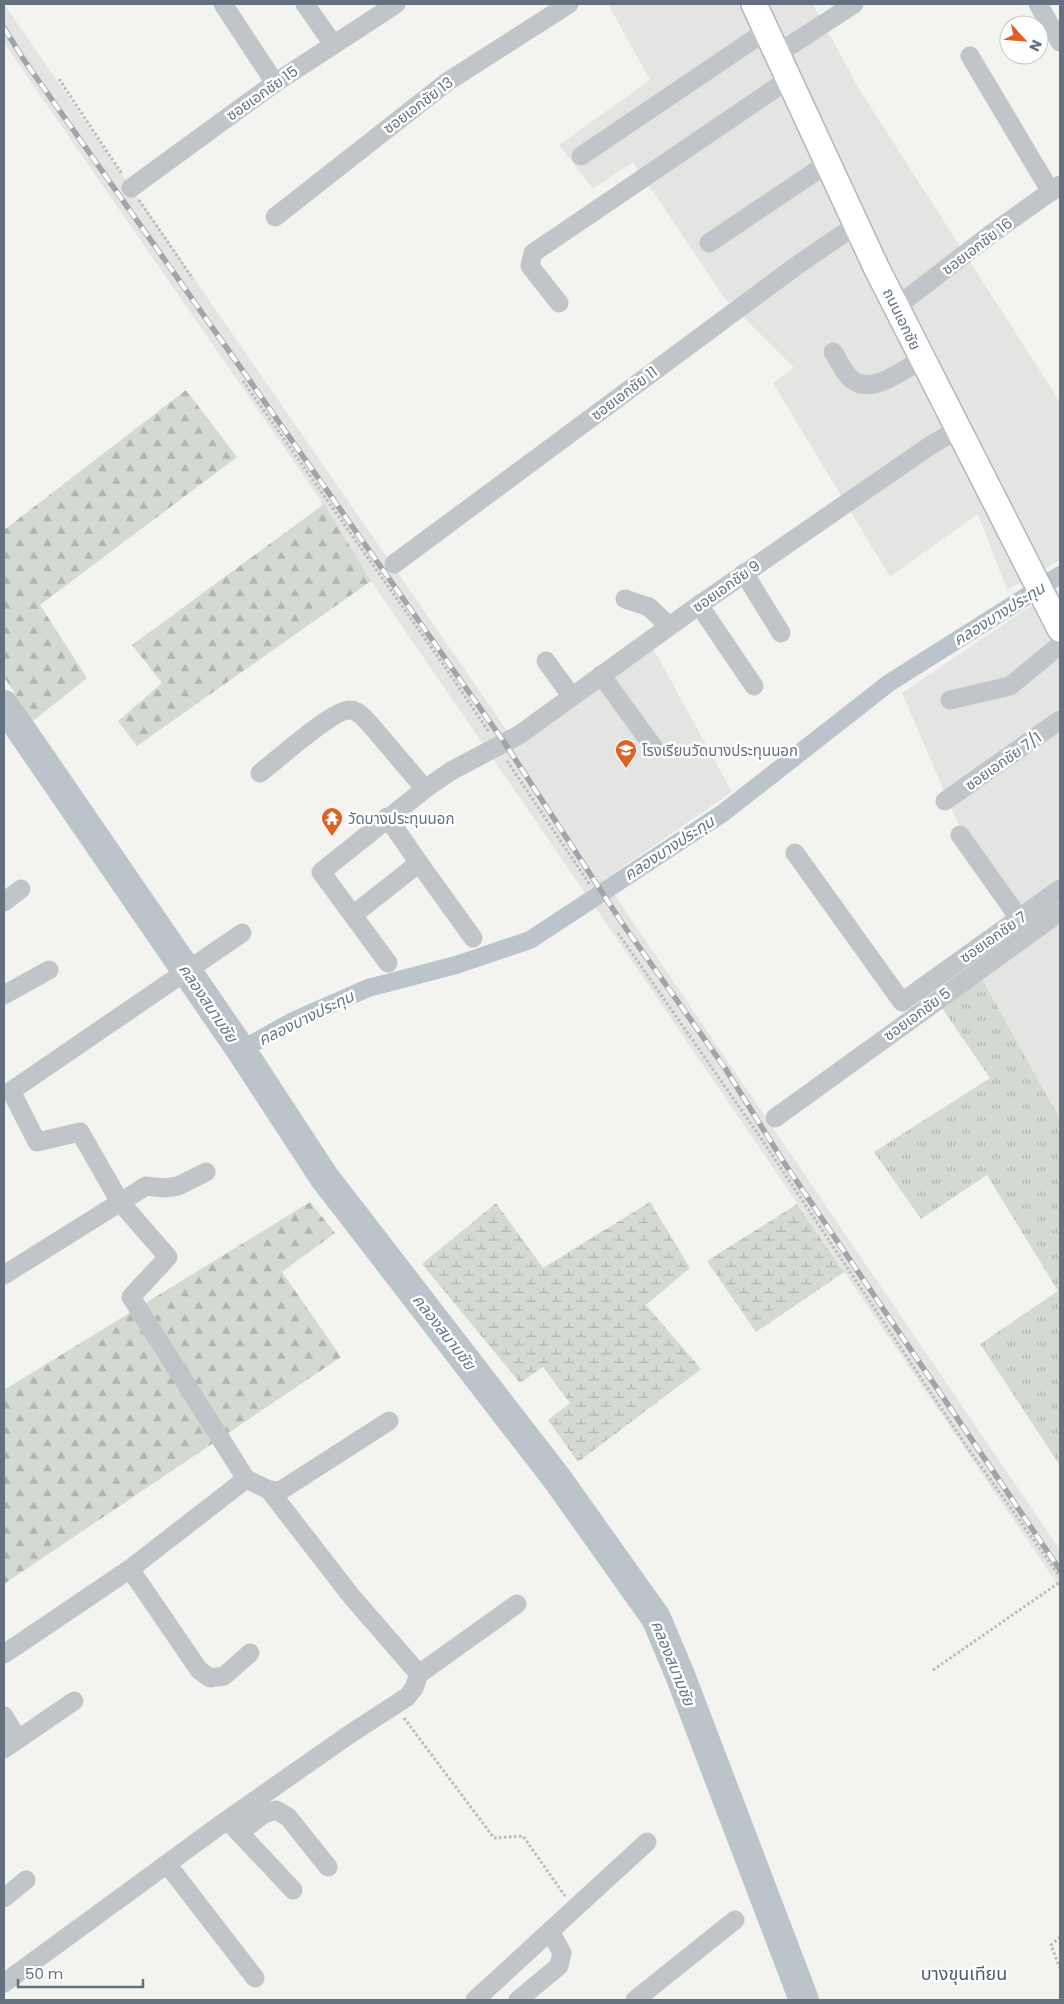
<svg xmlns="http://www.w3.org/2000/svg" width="1064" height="2004" font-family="Poppins,'Noto Sans Thai',sans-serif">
<defs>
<pattern id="grass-tufts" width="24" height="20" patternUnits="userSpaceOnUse" patternTransform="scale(1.25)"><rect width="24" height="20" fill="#d4dad1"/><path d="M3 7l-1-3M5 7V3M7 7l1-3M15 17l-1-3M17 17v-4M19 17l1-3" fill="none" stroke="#b0b5af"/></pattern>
<pattern id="forest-firs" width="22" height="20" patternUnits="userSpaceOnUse" patternTransform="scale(1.25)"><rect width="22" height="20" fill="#d4dad1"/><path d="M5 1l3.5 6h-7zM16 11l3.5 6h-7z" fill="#b0b5af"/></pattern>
<pattern id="wetland-marsh" width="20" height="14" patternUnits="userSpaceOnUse" patternTransform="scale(1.25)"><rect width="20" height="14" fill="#d4dad1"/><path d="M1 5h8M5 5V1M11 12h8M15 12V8" fill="none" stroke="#b0b5af"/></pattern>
</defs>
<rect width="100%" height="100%" fill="#f3f4f0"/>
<g fill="#e4e5e3">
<path d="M4 4 517 745 653 648 732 792 585 893 371 581 323 504 4 43Z"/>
<path d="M608 4H813L859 89 1060 402V560L1007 590 978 514 890 577 773 383 794 368 725 299 633 162 593 189 559 145 650 80Z"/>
<path d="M1057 588 1060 596V1119L981 977 1030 942 956 819 902 693Z"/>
<path d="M614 894 1060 1550V1588L595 907Z"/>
</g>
<path fill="url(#grass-tufts)" d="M981 977 1060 1119 1059 1464 980 1344 1058 1291 987 1175 921 1219 874 1152 990 1078 939 1004Z"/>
<g fill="url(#forest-firs)">
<path d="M186 390 237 457 40 605 87 678 33 721 4 677V530Z"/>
<path d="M324 504 371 581 137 746 118 721 162 683 132 645Z"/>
<path d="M310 1202 335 1233 282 1272 341 1357 4 1584V1390Z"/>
</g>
<g fill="url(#wetland-marsh)">
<path d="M650 1202 690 1268 646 1305 701 1369 578 1462 548 1420 570 1403 543 1367 520 1383 422 1264 496 1203 543 1268Z"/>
<path d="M797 1204 844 1272 756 1332 707 1261Z"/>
</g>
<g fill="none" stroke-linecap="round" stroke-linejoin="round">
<path stroke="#bac4ca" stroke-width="18" d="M241 1050 293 1021 368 988 456 965 530 940 723 813 889 683 1060 575"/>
<path stroke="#bac4ca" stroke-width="30" d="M4 705 241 1050 324 1177 558 1480 656 1618 680 1675 804 2000"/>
<g stroke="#b2b6ba" stroke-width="28">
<path id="major" d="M754 4 876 267 1060 629"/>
</g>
<g stroke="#b9bbbd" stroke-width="3" stroke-dasharray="2.5 2.5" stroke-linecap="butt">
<path d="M59 79 122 174"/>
<path d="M139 200 193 279"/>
<path d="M243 381 445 667 489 732"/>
<path d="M507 761 590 885"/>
<path d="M618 933 758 1134 967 1447 1060 1577"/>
<path d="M933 1670 1060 1582"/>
<path d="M404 1718 494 1838 523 1836 565 1896"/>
<path d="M1060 1937 1051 1945 1060 1968"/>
</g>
<g stroke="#c1c4c8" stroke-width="19">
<path d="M223 4 275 83"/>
<path d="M305 4 333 44"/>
<path d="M1038 4 1060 42"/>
<path d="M777 54 854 4"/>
<path d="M970 56 1051 192"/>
<path d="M581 156 766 31"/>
<path d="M131 188 275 83 396 4"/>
<path d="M275 217 447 82 569 4"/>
<path d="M709 243 828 163"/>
<path d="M559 303 530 266 533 253 789 79"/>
<path d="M896 307 991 234 1060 185"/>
<path d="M833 352C839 360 845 376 854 381 874 394 904 369 922 359"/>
<path d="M394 564 796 266 856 225"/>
<path d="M744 573 781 633"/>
<path d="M625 599 649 607 669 626"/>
<path d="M699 605 754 686"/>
<path d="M546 661 572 697"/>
<path d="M601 675 655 749"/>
<path d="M950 700 1010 686 1060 645"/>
<path d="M260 773C276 761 333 709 350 710 358 710 363 717 369 723L425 789"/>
<path d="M945 801 1060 720"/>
<path d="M960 835 1019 918"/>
<path d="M795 853 902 1002 1060 889"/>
<path d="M419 863 473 938"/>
<path d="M4 902 21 889"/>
<path d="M353 915 419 863 387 817"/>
<path d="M242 933 11 1091 37 1142 80 1132 120 1202 168 1257 131 1297 246 1479"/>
<path d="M388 963 321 872 425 789 451 771 519 735 699 605 931 445 957 430"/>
<path d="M4 995 49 970"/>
<path d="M775 1118 1060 912"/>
<path d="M4 1275 146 1186 165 1188 178 1186 206 1172"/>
<path d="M269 1490 352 1597 419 1674"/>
<path d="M130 1569 199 1670 210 1678 224 1676 250 1653"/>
<path d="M4 1654 130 1569 246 1479 269 1490 280 1491 389 1421"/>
<path d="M4 1716 17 1738"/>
<path d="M4 1749 74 1701"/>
<path d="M231 1824 293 1890"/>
<path d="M239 1833 264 1814 276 1810 288 1817 328 1867"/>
<path d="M167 1864 255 1978"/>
<path d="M4 1898 26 1880"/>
<path d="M4 1983 227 1820 350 1734 407 1697 414 1688 419 1674 517 1604"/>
<path d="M475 2000 647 1842"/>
<path d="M518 2000 559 1966 562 1953 550 1931"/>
<path d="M635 2000 735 1920"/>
</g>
<use href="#major" stroke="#fff" stroke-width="25"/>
<g stroke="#a0a5ab" stroke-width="5.5">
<path id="rail" d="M4 28 24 60 504 742 622 923 725 1068 783 1161 1060 1570"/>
</g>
<use href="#rail" stroke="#fff" stroke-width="4" stroke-dasharray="11" stroke-linecap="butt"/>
</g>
<defs>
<g id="school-pin" transform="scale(1.125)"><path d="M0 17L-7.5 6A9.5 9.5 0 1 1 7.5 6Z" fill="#de6226" stroke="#fff"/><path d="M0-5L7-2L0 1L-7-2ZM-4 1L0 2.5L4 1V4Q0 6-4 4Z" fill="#fff"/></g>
<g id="temple-pin" transform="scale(1.125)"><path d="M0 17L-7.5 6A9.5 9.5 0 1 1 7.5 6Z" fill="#de6226" stroke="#fff"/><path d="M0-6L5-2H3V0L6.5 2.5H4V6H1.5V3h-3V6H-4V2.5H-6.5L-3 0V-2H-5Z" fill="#fff"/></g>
</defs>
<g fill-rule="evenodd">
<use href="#school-pin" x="626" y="750"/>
<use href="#temple-pin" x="332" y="818"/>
</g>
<g text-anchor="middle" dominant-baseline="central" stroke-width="5" stroke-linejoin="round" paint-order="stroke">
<g font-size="15" fill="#637180" stroke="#fff">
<text transform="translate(262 93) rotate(-35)">ซอยเอกชัย 15</text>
<text transform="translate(418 105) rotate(-37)">ซอยเอกชัย 13</text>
<text transform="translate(977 246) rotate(-37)">ซอยเอกชัย 16</text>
<text transform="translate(902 319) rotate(64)">ถนนเอกชัย</text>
<text transform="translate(624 393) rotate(-37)">ซอยเอกชัย 11</text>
<text transform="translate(726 586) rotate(-35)">ซอยเอกชัย 9</text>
<text transform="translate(1003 761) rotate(-35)">ซอยเอกชัย 7/1</text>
<text transform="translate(993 937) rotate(-35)">ซอยเอกชัย 7</text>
<text transform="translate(917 1014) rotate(-36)">ซอยเอกชัย 5</text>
</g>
<g font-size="15" fill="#637180" stroke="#fff" text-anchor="start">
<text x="642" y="750">โรงเรียนวัดบางประทุนนอก</text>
<text x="348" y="818">วัดบางประทุนนอก</text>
</g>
<g font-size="16" font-style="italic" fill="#637985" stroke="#fff">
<text transform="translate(999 614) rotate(-32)">คลองบางประทุน</text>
<text transform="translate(669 848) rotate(-33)">คลองบางประทุน</text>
<text transform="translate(208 1003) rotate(56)">คลองสนามชัย</text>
<text transform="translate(306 1018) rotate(-26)">คลองบางประทุน</text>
<text transform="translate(444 1332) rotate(52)">คลองสนามชัย</text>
<text transform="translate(673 1663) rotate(68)">คลองสนามชัย</text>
</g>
<g font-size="18" fill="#515a65" stroke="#fff">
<text x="964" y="1973">บางขุนเทียน</text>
</g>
</g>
<rect width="1064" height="2004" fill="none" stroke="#637180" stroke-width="10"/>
<g transform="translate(1024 40) rotate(116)"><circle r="24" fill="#ffffff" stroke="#c1c6cc"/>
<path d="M0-4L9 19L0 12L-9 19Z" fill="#de6226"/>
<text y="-8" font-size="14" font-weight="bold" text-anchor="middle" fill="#637180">N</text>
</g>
<path d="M18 1979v8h125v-8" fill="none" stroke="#637180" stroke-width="2.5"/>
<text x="25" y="1979" font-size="15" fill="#637180" stroke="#ffffff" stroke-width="4" paint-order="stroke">50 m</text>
</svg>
